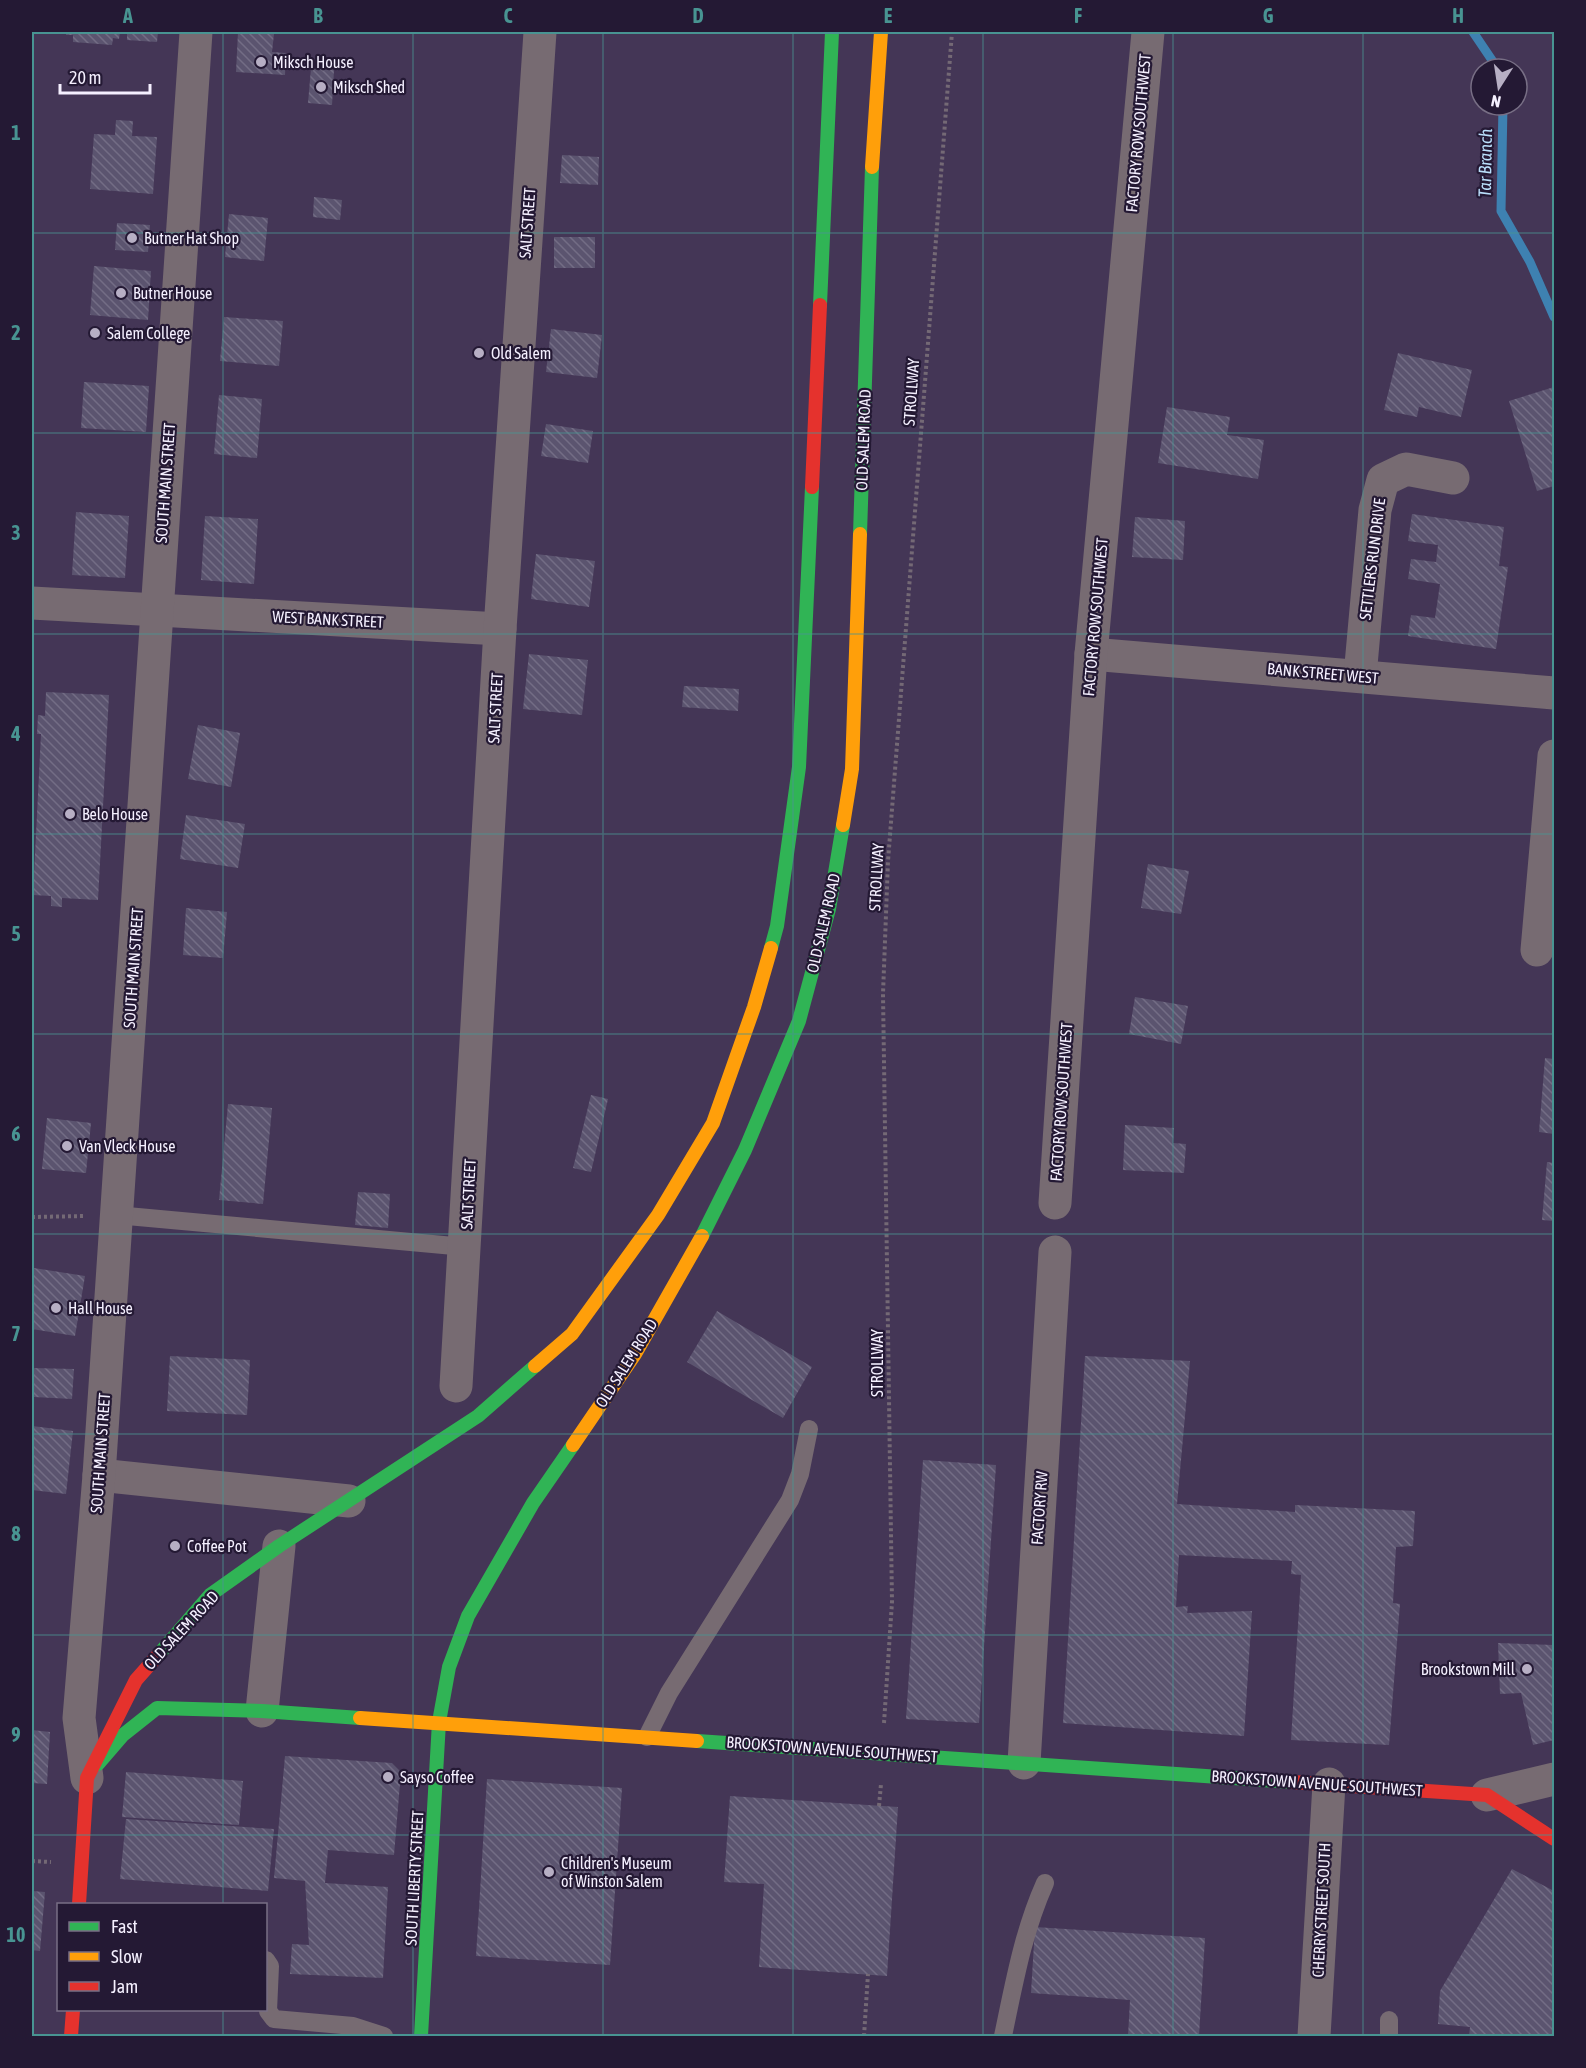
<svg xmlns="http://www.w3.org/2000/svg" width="1586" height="2068" font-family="'Asap Condensed',sans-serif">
<defs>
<pattern id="building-back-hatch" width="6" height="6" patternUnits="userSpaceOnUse" patternTransform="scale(1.5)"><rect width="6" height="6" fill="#5b546f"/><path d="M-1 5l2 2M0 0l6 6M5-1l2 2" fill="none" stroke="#736d85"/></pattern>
</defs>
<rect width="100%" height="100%" fill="#443656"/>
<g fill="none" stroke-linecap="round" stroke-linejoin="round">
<g stroke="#3e81b1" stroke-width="9">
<path d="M1473 32 1498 69"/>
<path d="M1503 105 1501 211 1530 262 1554 317"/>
</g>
</g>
<g fill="url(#building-back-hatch)">
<path d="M66 32H120L119 39 113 38 112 45 73 42V35H66Z"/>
<path d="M127 32H158L157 42 127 40Z"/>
<path d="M238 32 274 34 272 52 286 53 285 75 236 72Z"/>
<path d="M311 68 334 70 332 105 308 103Z"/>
<path d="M116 120 133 121 132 136 157 137 153 194 90 189 94 134 115 135Z"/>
<path d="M562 155 599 157 598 185 560 183Z"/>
<path d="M314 197 342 200 340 220 313 217Z"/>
<path d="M229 214 268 218 264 261 225 257Z"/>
<path d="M117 223 150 225 148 252 115 250Z"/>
<rect x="554" y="237" width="41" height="31"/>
<path d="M94 266 151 271 148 320 90 315Z"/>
<path d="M224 317 283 321 279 366 220 361Z"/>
<path d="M551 329 602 335 597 378 546 372Z"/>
<path d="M1398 353 1472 370 1461 417 1419 407 1417 417 1384 410Z"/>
<path d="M84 382 149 386 146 432 81 428Z"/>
<path d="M1554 387V486L1537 491 1509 401Z"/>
<path d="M219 395 262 399 257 458 214 454Z"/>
<path d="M1167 407 1230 417 1227 435 1264 440 1258 479 1158 463Z"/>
<path d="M546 424 593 431 588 463 541 456Z"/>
<path d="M76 512 129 516 125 578 72 575Z"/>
<path d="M1412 514 1504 527 1499 566 1508 567 1496 649 1408 636 1411 615 1435 618 1440 584 1408 579 1411 559 1436 562 1438 545 1408 541Z"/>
<path d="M205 516 258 519 254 584 201 580Z"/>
<path d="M1135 517 1185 521 1183 560 1132 557Z"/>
<path d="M536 554 595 561 589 607 531 599Z"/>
<path d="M529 654 588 660 582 715 523 709Z"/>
<path d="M684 686 739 689 738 711 682 707Z"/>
<path d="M46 692 109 695 98 900 62 898V907L51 906V896L33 895 41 734H37L38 715 45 716Z"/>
<path d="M198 725 240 733 231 787 188 779Z"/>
<path d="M186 815 245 824 238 868 180 859Z"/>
<path d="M1148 864 1189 871 1181 914 1141 908Z"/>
<path d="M186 908 227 912 223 958 183 955Z"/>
<path d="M1135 997 1188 1006 1181 1044 1129 1034Z"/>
<path d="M1545 1058 1554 1059V1134L1539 1132Z"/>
<path d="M591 1095 608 1099 591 1172 573 1168Z"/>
<path d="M228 1104 272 1108 263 1204 219 1200Z"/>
<path d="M47 1118 91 1123 86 1173 42 1169Z"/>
<path d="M1125 1125 1174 1128 1173 1143 1186 1144 1184 1173 1123 1170Z"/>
<path d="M1547 1162 1554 1163V1221L1542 1220Z"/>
<path d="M358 1192 390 1194 388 1228 355 1225Z"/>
<path d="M34 1268 85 1276 75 1336 32 1329V1287Z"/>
<path d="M717 1311 812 1367 783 1418 687 1362Z"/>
<path d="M170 1356 250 1360 247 1415 167 1411Z"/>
<path d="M1085 1356 1190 1361 1177 1504 1295 1512V1505L1415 1511 1413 1546 1396 1547 1393 1603 1400 1604 1389 1745 1291 1740 1301 1575 1291 1574 1292 1561 1179 1555 1176 1607 1188 1606 1187 1613 1252 1611 1244 1736 1063 1723Z"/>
<path d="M32 1368 74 1369 72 1399 34 1397V1383H32Z"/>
<path d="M32 1426 73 1431 66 1494 32 1490Z"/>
<path d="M923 1460 996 1465 979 1723 906 1719Z"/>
<path d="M1498 1643 1554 1645V1740L1533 1745 1521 1693 1500 1694Z"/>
<path d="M32 1730 50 1732 47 1784 32 1783Z"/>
<path d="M285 1756 392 1763 401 1772 394 1855 328 1850 325 1883 388 1887 383 1978 290 1974 292 1944 309 1945 305 1881 274 1878Z"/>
<path d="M126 1772 243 1781 239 1825 122 1817Z"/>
<path d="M487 1779 622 1788 610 1965 476 1956Z"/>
<path d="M730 1796 898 1807 887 1976 759 1967 764 1884 724 1882Z"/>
<path d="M126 1819 274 1829 268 1891 120 1879Z"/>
<path d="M1512 1869 1554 1891V2036H1469L1470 2027 1438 2024 1440 1991Z"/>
<path d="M32 1891 45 1892 40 1951 32 1950Z"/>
<path d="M1035 1927 1205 1938 1199 2036H1128L1130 2000 1031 1993Z"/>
</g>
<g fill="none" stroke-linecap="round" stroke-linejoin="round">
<g stroke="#746975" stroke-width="4" stroke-dasharray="3 3" stroke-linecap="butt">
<path d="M32 1217 86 1216"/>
<path d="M884 1723 892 1602 883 994 888 861 952 32"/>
<path d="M879 1806 881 1784"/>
<path d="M32 1861 51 1862"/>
<path d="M864 2036 868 1974"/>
</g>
<g stroke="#776b72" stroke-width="18">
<path d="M116 1215 465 1247"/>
<path d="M647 1737 669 1693 790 1500 800 1474 809 1429"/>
<path d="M266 1960 270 1966 268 2011 274 2019 353 2026 384 2036"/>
<path d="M1389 2020V2036"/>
<path d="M1003 2036C1014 1984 1023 1932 1045 1883"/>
</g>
<g stroke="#776b72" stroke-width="33">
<path d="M32 603 500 629"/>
<path d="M1091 654 1554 693"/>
<path d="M1360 676 1375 510 1383 480 1406 469 1453 478"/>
<path d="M1537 950 1554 756"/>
<path d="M1055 1203 1091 654 1148 32"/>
<path d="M456 1386 500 629 540 32"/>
<path d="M99 1475 349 1501"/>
<path d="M262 1711 279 1546"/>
<path d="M1024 1763 1055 1252"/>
<path d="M87 1778 79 1718 99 1475 196 32"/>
<path d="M1487 1795 1554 1779"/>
<path d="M1314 2036 1329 1784"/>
</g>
<g stroke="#30b455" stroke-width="14">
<path d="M820 305 832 32"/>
<path d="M860 534 872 167"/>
<path d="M771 948 777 926 799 767 812 487"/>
<path d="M702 1236 745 1150 799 1021 829 909 843 825"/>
<path d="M159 1654 210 1595 279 1546 478 1416 535 1366"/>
<path d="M697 1741 1292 1782"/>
<path d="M98 1764 123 1735 157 1708 262 1711 360 1718"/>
<path d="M421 2036 439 1722 449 1667 468 1616 533 1503 573 1445"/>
</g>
<g stroke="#ff9f0a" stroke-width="14">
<path d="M872 167 881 32"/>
<path d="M843 825 852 769 860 534"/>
<path d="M535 1366 572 1334 658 1215 713 1123 754 1007 771 948"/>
<path d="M573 1445 635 1354 702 1236"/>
<path d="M360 1718 697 1741"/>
</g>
<g stroke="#e5322d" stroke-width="14">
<path d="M812 487 820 305"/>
<path d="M1292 1782 1487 1795 1554 1839"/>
<path d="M79 1904 87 1778 136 1680 159 1654"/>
<path d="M71 2036 73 2010"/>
</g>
</g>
<path fill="none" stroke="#489492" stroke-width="1.5" stroke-opacity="0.55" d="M223 32V1904M413 32V2036M603 32V2036M793 32V2036M983 32V2036M1173 32V2036M1363 32V2036M32 233H1554M32 433H1554M32 634H1554M32 834H1554M32 1034H1554M32 1234H1554M32 1434H1554M32 1635H1554M32 1835H1554M223 2010V2036"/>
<g fill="#b7afc4" stroke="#241934" stroke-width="2">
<circle cx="261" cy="62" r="6"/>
<circle cx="321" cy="87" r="6"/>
<circle cx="132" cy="238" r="6"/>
<circle cx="121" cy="293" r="6"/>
<circle cx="95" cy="333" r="6"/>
<circle cx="479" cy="353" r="6"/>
<circle cx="70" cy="814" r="6"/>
<circle cx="67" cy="1146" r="6"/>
<circle cx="56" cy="1308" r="6"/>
<circle cx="175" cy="1546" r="6"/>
<circle cx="1527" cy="1669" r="6"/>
<circle cx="388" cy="1777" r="6"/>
<circle cx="549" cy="1872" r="6"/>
</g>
<g text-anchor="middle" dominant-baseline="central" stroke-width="4.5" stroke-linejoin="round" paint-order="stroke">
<g font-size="16" fill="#f5f0ff" stroke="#241934" text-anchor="start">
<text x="273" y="62">Miksch House</text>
<text x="333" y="87">Miksch Shed</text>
<text x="144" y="238">Butner Hat Shop</text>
<text x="133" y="293">Butner House</text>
<text x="107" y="333">Salem College</text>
<text x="491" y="353">Old Salem</text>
<text x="82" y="814">Belo House</text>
<text x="79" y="1146">Van Vleck House</text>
<text x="68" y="1308">Hall House</text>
<text x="187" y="1546">Coffee Pot</text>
<text x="1515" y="1669" text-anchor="end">Brookstown Mill</text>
<text x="400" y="1777">Sayso Coffee</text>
<text x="561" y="1863">Children's Museum<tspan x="561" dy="18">of Winston Salem</tspan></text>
</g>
<g font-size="16" fill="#f5f0ff" stroke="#241934">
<text transform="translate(1138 133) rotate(-85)">FACTORY ROW SOUTHWEST</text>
<text transform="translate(527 223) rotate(-86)">SALT STREET</text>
<text transform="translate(911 392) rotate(-86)">STROLLWAY</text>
<text transform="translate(863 440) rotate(-88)">OLD SALEM ROAD</text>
<text transform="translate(165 483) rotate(-86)">SOUTH MAIN STREET</text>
<text transform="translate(1372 559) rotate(-83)">SETTLERS RUN DRIVE</text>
<text transform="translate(1095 617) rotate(-85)">FACTORY ROW SOUTHWEST</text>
<text transform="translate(328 619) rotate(3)">WEST BANK STREET</text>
<text transform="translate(1323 673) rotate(5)">BANK STREET WEST</text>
<text transform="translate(495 708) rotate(-87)">SALT STREET</text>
<text transform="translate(876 877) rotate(-87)">STROLLWAY</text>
<text transform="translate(823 923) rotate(-77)">OLD SALEM ROAD</text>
<text transform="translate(133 968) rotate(-86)">SOUTH MAIN STREET</text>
<text transform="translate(1061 1102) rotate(-86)">FACTORY ROW SOUTHWEST</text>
<text transform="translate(468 1194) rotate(-87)">SALT STREET</text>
<text transform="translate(626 1363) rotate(-58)">OLD SALEM ROAD</text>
<text transform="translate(877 1363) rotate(-90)">STROLLWAY</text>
<text transform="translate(100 1453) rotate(-86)">SOUTH MAIN STREET</text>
<text transform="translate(1039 1508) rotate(-86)">FACTORY RW</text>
<text transform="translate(181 1630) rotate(-47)">OLD SALEM ROAD</text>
<text transform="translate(832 1749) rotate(4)">BROOKSTOWN AVENUE SOUTHWEST</text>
<text transform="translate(1317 1783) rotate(4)">BROOKSTOWN AVENUE SOUTHWEST</text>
<text transform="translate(414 1878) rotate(-87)">SOUTH LIBERTY STREET</text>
<text transform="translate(1321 1910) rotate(-87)">CHERRY STREET SOUTH</text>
</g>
<g font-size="18" font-style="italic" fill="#badffb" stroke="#241934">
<text transform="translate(1485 163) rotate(-89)">Tar Branch</text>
</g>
</g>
<rect width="1586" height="2068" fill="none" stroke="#241934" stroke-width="66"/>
<rect x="57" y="1903" width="210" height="108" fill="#241934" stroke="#786f85" stroke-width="1.5"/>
<rect x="69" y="1922" width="30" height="9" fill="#30b455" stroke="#786f85" stroke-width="1.5"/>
<text x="111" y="1933" font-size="18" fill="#f5f0ff">Fast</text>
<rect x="69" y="1952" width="30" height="9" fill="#ff9f0a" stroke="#786f85" stroke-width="1.5"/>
<text x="111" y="1963" font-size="18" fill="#f5f0ff">Slow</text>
<rect x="69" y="1982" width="30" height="9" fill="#e5322d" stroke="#786f85" stroke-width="1.5"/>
<text x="111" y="1993" font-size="18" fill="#f5f0ff">Jam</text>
<g transform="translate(1499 87) rotate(192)"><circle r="28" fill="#241934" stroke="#786f85" stroke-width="1.5"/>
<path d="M0-4.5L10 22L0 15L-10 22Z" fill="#b7afc4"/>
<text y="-9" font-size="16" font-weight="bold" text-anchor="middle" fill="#f5f0ff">N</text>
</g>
<path d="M60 84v9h90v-9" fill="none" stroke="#f5f0ff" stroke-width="3"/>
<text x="69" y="84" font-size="18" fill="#f5f0ff" stroke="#241934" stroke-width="4.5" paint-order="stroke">20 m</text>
<rect x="33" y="33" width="1520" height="2002" fill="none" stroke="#489492" stroke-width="2"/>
<g font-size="20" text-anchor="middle" font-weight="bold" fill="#489492">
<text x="128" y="23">A</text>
<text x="318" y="23">B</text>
<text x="508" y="23">C</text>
<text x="698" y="23">D</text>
<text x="888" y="23">E</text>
<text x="1078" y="23">F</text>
<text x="1268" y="23">G</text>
<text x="1458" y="23">H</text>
<text x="16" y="140">1</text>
<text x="16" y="340">2</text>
<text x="16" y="540">3</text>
<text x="16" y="741">4</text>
<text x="16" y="941">5</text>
<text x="16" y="1141">6</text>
<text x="16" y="1341">7</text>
<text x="16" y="1541">8</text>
<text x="16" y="1742">9</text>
<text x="16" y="1942">10</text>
</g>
</svg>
